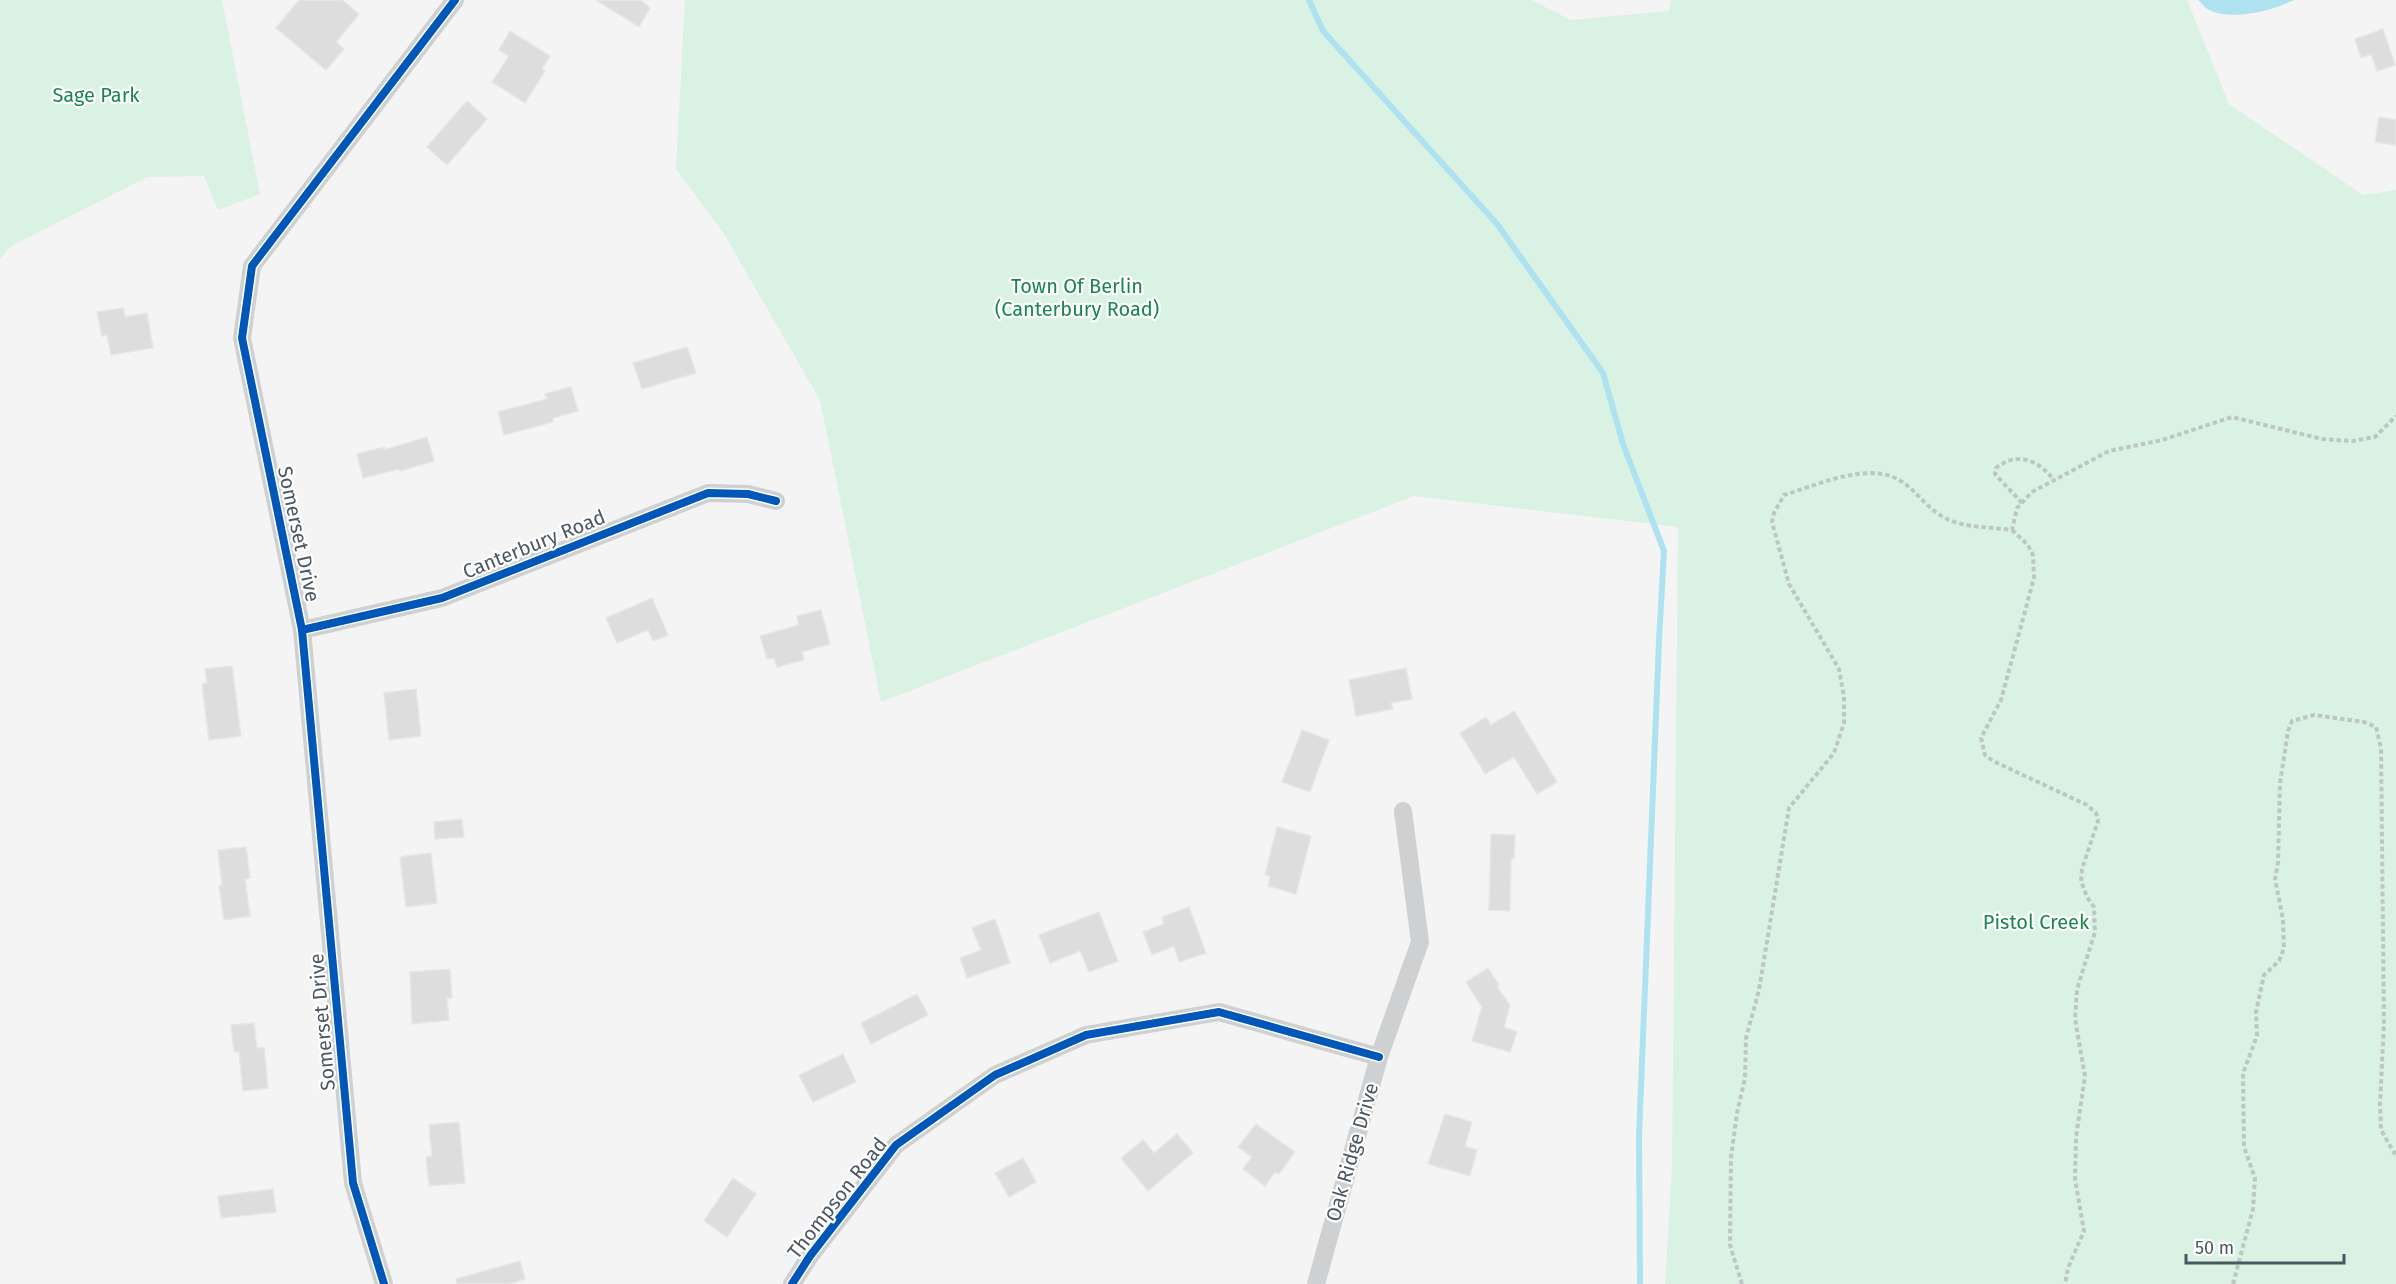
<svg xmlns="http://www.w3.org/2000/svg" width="2396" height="1284" font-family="'Fira Sans',sans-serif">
<rect width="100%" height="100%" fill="#f4f4f4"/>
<g fill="#d9f2e3">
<path d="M0 0H222L260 194 218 210 204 176 147 177 10 247 0 259Z"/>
<path d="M685 0H1531L1571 20 1669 11 1671 0H2187L2229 104 2363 195 2396 190V1284H1665L1672 1167 1678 527 1414 496 881 702 820 400 724 234 676 169Z"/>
</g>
<path fill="#aee2f0" d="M2198 0H2294C2271 11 2233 21 2209 10 2205 8 2202 3 2198 0Z"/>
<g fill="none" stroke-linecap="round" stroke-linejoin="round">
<path stroke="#aee2f0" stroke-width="6" d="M1309 0 1323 31 1497 224 1603 373 1623 444 1664 551 1659 641 1639 1136 1640 1284"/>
</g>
<g fill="#ddddde" stroke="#e5e6e7" stroke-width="1.5">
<path d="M299 0H342L359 14 336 42 344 49 326 70 276 28Z"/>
<path d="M596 0H640L650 8 639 27Z"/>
<path d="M2383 29 2395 65 2377 71 2371 54 2361 58 2355 39Z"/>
<path d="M510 31 550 56 542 69 545 71 525 103 492 82 509 56 499 50Z"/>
<path d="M467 101 487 119 447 165 427 147Z"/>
<path d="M2379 117 2396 120V145L2375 142Z"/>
<path d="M123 308 125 317 147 313 153 348 111 355 107 335 102 336 97 312Z"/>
<path d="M687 347 696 373 642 389 633 363Z"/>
<path d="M571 387 578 411 553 418V422L504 435 498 412 547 399 545 394Z"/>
<path d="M427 437 434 461 400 471 399 469 363 478 357 454 384 447V450Z"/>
<path d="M652 598 668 635 653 641 648 630 617 643 606 618Z"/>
<path d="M821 610 830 644 802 652 804 660 777 667 774 658 767 659 760 636 799 625 797 616Z"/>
<path d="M232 666 241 736 209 740 202 684 207 683 205 669Z"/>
<path d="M1406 668 1412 699 1391 703 1393 709 1356 716 1349 680Z"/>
<path d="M416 689 421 736 389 740 384 693Z"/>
<path d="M1514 711 1557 782 1537 794 1514 757 1485 774 1460 733 1486 717 1491 725Z"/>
<path d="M1302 730 1329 740 1310 792 1282 782Z"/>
<path d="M462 819 464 837 435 839 434 822Z"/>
<path d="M1277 827 1311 836 1296 894 1268 886 1270 876 1265 875Z"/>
<path d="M1491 834 1515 835 1514 859 1511 858 1510 911 1489 910Z"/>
<path d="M246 847 250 878 245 879 250 916 224 920 219 886 222 885 218 850Z"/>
<path d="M431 853 437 903 406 907 400 857Z"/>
<path d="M1189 907 1206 953 1179 962 1174 946 1152 955 1143 932 1164 924 1162 917Z"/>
<path d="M1099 912 1118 961 1089 972 1080 951 1050 963 1039 935Z"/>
<path d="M995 919 1010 963 967 978 960 958 981 950 972 928Z"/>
<path d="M1488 968 1499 985 1497 987 1510 1005 1504 1027 1517 1032 1510 1052 1472 1041 1482 1007 1466 982Z"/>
<path d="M450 969 452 998H447L449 1020 412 1024 410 972Z"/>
<path d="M917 994 928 1015 871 1044 861 1023Z"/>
<path d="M254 1023 257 1048 264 1047 268 1088 243 1091 239 1052H234L231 1025Z"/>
<path d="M843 1054 856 1082 813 1102 799 1075Z"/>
<path d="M1445 1114 1472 1122 1465 1146 1477 1150 1470 1176 1428 1164Z"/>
<path d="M459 1122 465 1183 429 1186 426 1157 432 1156 429 1125Z"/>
<path d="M1256 1124 1295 1152 1279 1174 1275 1172 1265 1186 1243 1169 1252 1157 1238 1147Z"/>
<path d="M1177 1134 1193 1153 1148 1191 1121 1158 1143 1140 1154 1153Z"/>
<path d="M1023 1158 1036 1182 1009 1197 995 1173Z"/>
<path d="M733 1178 756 1194 727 1237 704 1221Z"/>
<path d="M273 1189 276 1212 221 1218 218 1196Z"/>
<path d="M520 1261 525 1279 509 1284H457L456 1279Z"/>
</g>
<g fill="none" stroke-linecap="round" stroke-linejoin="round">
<g stroke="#bcc7c4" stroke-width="4" stroke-dasharray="4.5 3" stroke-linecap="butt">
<path d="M2022 503 1995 474 1996 468C2017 451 2038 460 2053 479"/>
<path d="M2012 530 2028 545 2033 555 2034 578 2001 700 1981 738 1985 755 1993 761 2087 805 2096 813 2098 821 2082 869 2081 881 2087 897 2094 907 2095 932 2077 989 2075 1019 2085 1076 2076 1137 2075 1179 2084 1231 2068 1268 2065 1284"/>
<path d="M1742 1284 1730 1245 1731 1157 1737 1113 1745 1078 1746 1038 1759 990 1789 808 1834 753 1844 723V697L1839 669 1789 584 1772 522 1774 513 1784 495C1814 486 1851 469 1882 474 1908 478 1918 499 1937 513 1959 529 1986 526 2012 530L2017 508 2032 492 2109 451 2162 440 2232 417 2322 439 2353 441 2375 437 2396 416"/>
<path d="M2233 1284 2253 1209 2255 1178 2244 1147 2243 1073 2257 1036 2256 1012 2264 975 2279 961 2284 948 2283 920 2275 879 2278 863 2280 783 2288 731 2292 721 2314 715 2364 722 2376 727 2381 748 2384 1023 2380 1104 2381 1130 2396 1156"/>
</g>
<g stroke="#ced0d2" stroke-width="18">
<path d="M302 630 442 598 708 493 748 494 776 501"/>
<path d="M384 1284 353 1183 302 630 242 338 252 266 455 0"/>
<path d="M792 1284 810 1256 896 1145 995 1075 1086 1035 1219 1012 1379 1057"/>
<path d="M1316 1284 1379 1057 1420 942 1403 811"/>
</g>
<g stroke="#fff" stroke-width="11">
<g id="cycleway">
<path d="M302 630 442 598 708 493 748 494 776 501"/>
<path d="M384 1284 353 1183 302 630 242 338 252 266 455 0"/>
<path d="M792 1284 810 1256 896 1145 995 1075 1086 1035 1219 1012 1379 1057"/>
</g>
</g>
<use href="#cycleway" stroke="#0057b8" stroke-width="8"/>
</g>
<g text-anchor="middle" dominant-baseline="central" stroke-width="4.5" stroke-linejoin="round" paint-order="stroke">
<g font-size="20" fill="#17864f" stroke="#fff">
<text x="96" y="95">Sage Park</text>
<text x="1077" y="286">Town Of Berlin<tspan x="1077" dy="23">(Canterbury Road)</tspan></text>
<text x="2036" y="922">Pistol Creek</text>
</g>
<g font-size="20" fill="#4a5661" stroke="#fff">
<text transform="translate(299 534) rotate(78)">Somerset Drive</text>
<text transform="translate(534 544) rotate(-22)">Canterbury Road</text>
<text transform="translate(322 1022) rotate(-95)">Somerset Drive</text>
<text transform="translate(1352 1152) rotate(-74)">Oak Ridge Drive</text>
<text transform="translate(837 1198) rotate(-52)">Thompson Road</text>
</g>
</g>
<path d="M2186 1254v9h158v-9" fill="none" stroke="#4a5661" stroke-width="3"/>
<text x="2195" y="1254" font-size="18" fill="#4a5661" stroke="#ffffff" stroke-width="4.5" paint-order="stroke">50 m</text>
</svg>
